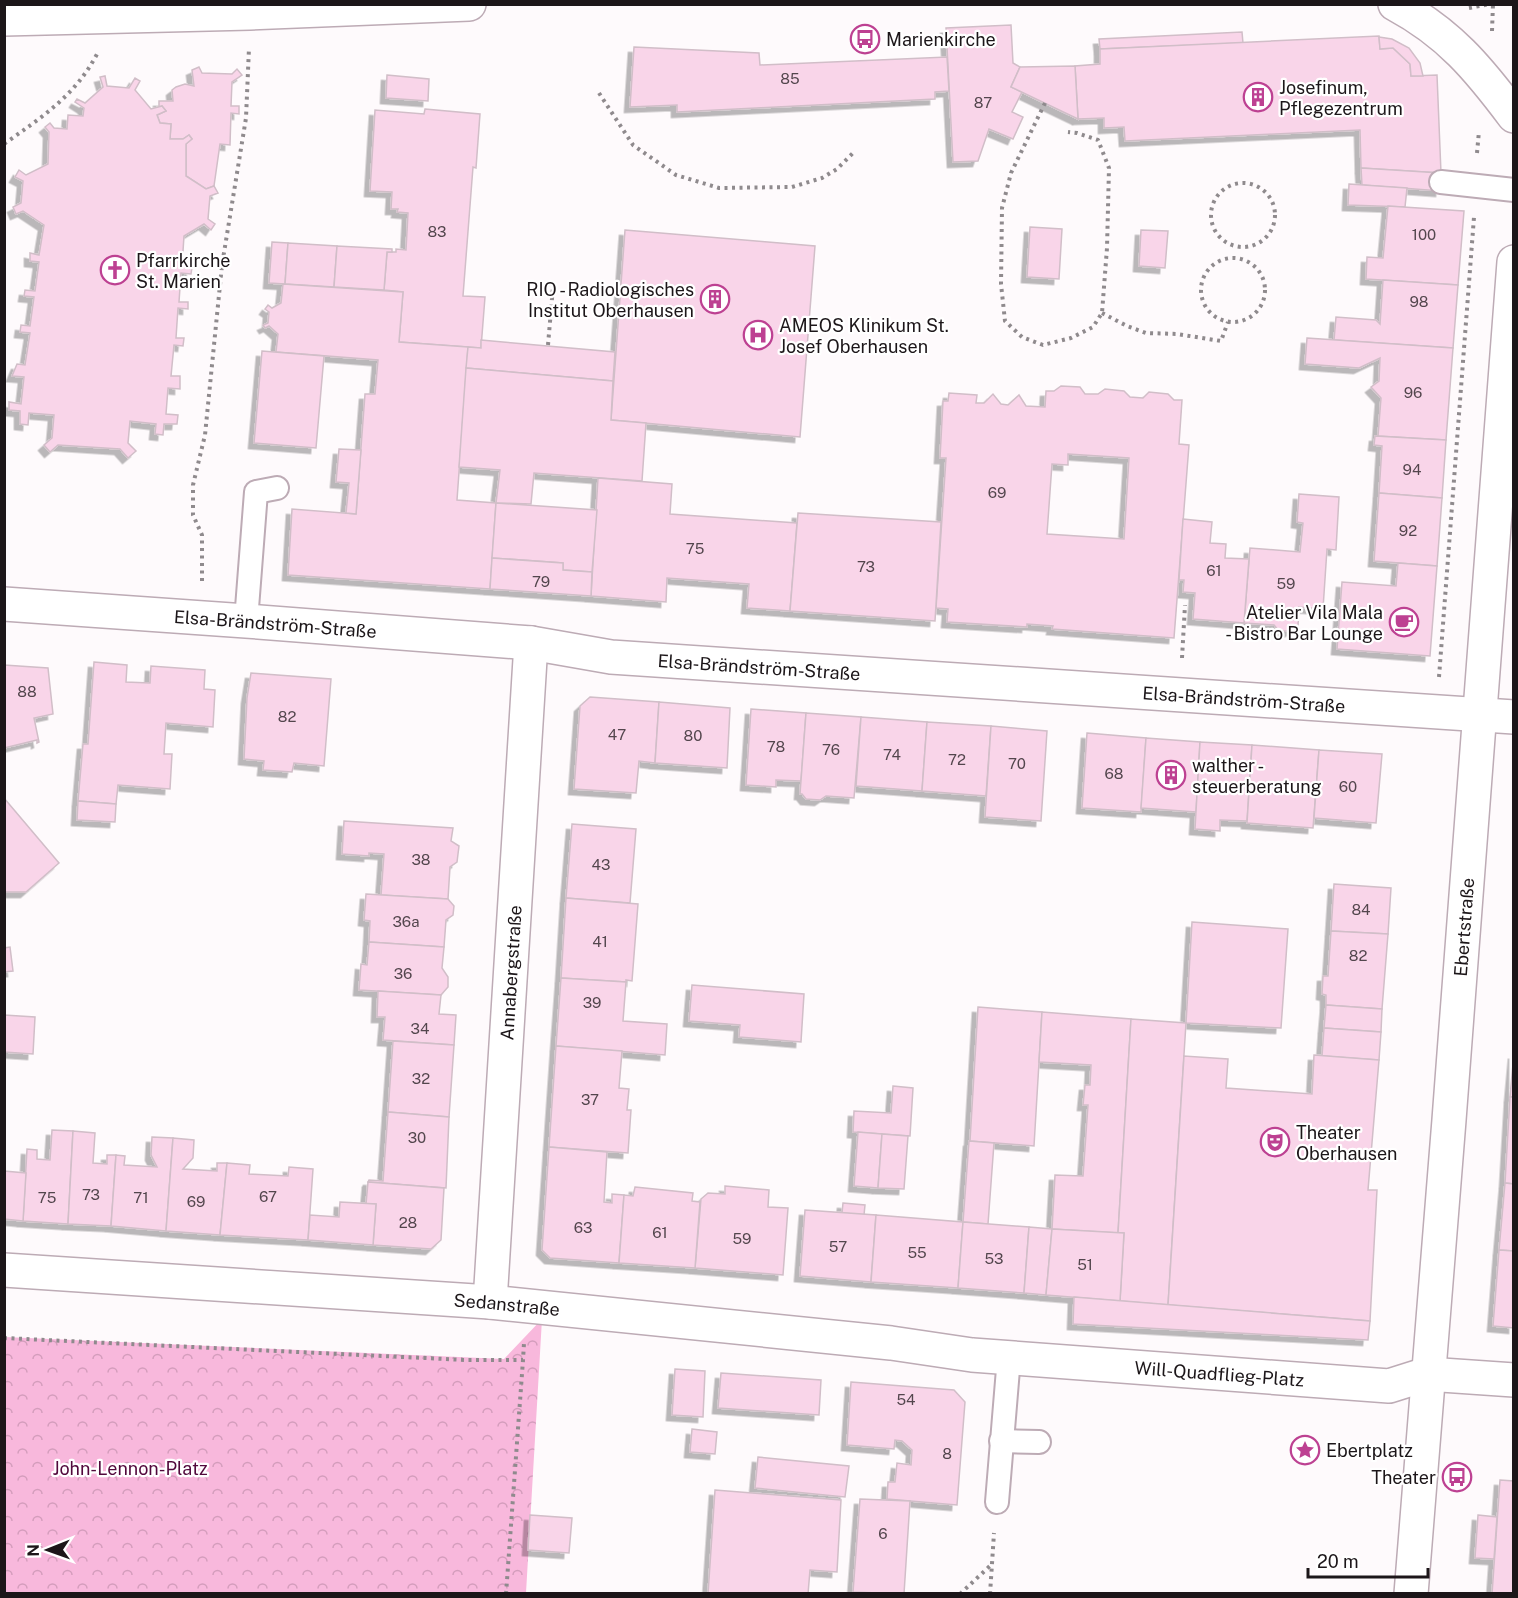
<svg xmlns="http://www.w3.org/2000/svg" width="1518" height="1598" font-family="'Public Sans',sans-serif">
<defs>
<pattern id="park-crowns" width="20" height="18" patternUnits="userSpaceOnUse" patternTransform="scale(1.5)"><rect width="20" height="18" fill="#f8b8dc"/><path d="M2 6a3 3 0 1 1 6 0M12 15a3 3 0 1 1 6 0" fill="none" stroke="#d49dbc"/></pattern>
<filter id="shadow"><feDropShadow dx="-5.5" dy="5.5" stdDeviation="0" flood-color="#0004"/></filter>
</defs>
<rect width="100%" height="100%" fill="#fefafc"/>
<path fill="url(#park-crowns)" d="M542 1319 526 1593 5 1594V1337L504 1359Z"/>
<g fill="#f9d5e9" stroke="#d1bec8" stroke-width="1.5" fill-rule="evenodd" filter="url(#shadow)">
<path d="M1011 25 1013 63 1020 67 1011 87 1022 92 1012 112 1023 117 1013 139 989 129 978 161 953 162 946 28Z"/>
<path d="M1242 32 1243 43 1100 49 1099 39Z"/>
<path d="M1379 36 1380 49 1393 48 1410 64 1411 76 1437 75 1441 173 1361 168 1360 130 1125 141 1124 127 1104 128V118L1078 119 1075 66 1100 64V49Z"/>
<path d="M1379 37 1392 39 1409 48 1420 63 1423 76H1411L1410 64 1393 48 1380 49Z"/>
<path d="M634 47 759 53 760 65 947 57 949 91 935 92V99L677 112V105L630 107Z"/>
<path d="M1075 66 1078 119 1011 87 1020 67Z"/>
<path d="M199 67 202 73 232 74 237 69 242 75 232 82 231 106H239V114L231 113 230 145 220 144 214 186 206 189 186 176V144L192 139 189 135 183 139H170L171 124 160 123 157 115 166 111 162 106 159 107V101H173L172 90 176 87 185 84 194 86 192 70Z"/>
<path d="M387 75 429 79 428 101 386 98Z"/>
<path d="M105 76 107 86 129 88 135 78 140 81 135 90 151 109 162 106 166 111 157 115 160 123 171 124 170 139H183L189 135 192 139 186 144V176L206 189 214 186 218 193 210 196 208 219 215 224 211 230 204 224 184 236 182 266 192 267 191 274 181 273 179 302H188V309L178 308 176 338H184L183 346 174 345 171 376H180V389L168 388 166 414 178 415 177 424H164L163 435 155 434 156 424 130 421 128 443 136 451 128 458 120 449 58 445 50 452 44 445 52 438 54 415 29 413 28 425 20 424V411L9 410V402L21 404 24 377 12 376 17 364 25 365 30 333 20 332 21 325 30 326 34 297 24 296 25 290 35 291 39 262 30 261V253L39 255 44 225 23 211 16 214 13 207 21 203 23 181 15 177 19 170 26 175 48 164 49 132 45 127 50 123 54 128 67 129 68 115 83 116 84 108 75 102 77 99 85 103 103 87 100 77Z"/>
<path d="M425 109 480 114 476 168 473 167 463 296 485 297 481 348 399 342 403 292 384 290 387 252H396V249L406 250 408 213 397 212 398 209H391L392 192 370 191 375 110 424 114Z"/>
<path d="M1361 168 1441 173V191L1362 185Z"/>
<path d="M1349 184 1407 188 1405 207 1348 205Z"/>
<path d="M1388 206 1464 211 1458 285 1366 279 1367 257 1383 258Z"/>
<path d="M1030 227 1062 229 1059 279 1027 277Z"/>
<path d="M625 230 815 246 800 437 611 420Z"/>
<path d="M1141 230 1168 231 1165 268 1139 266Z"/>
<path d="M272 242 288 243 285 284 269 283Z"/>
<path d="M288 243 337 246 334 287 285 284Z"/>
<path d="M337 246 392 249V252H387L384 290 334 287Z"/>
<path d="M1383 280 1458 285 1453 348 1334 340 1336 317 1376 320 1380 324Z"/>
<path d="M283 284 403 292 399 342 468 347 457 500 496 503 490 589 288 575 292 509 356 514 365 394H375L378 360 276 352 278 334 269 326 265 328 263 325 268 323 269 312 265 309 268 305 272 308 281 303Z"/>
<path d="M1307 338 1453 348 1446 440 1378 436 1381 398 1371 387 1379 381 1380 358 1359 368 1305 364Z"/>
<path d="M481 340 615 352 613 381 466 368 468 347 481 348Z"/>
<path d="M262 351 324 356 316 448 254 443Z"/>
<path d="M466 368 613 381 611 420 646 423 642 481 534 473 531 504 496 503 500 470 459 467Z"/>
<path d="M1061 386 1080 387 1085 394H1098L1105 389 1124 391 1130 397 1143 398 1149 392 1168 394 1174 400H1182L1179 444 1189 445 1174 638 1052 629 1053 626 1027 624V627L947 622 948 609 936 608 946 458H940L943 401H948L949 393 977 395 976 403H984L993 394 1001 404 1008 405 1019 395 1026 406 1045 407 1046 391H1054ZM1068 454 1129 458 1124 539 1047 534 1052 464 1068 465Z"/>
<path d="M1375 436 1446 440 1442 498 1379 493 1382 446 1374 445Z"/>
<path d="M339 449 361 450 356 514 346 513 349 483 336 482Z"/>
<path d="M598 478 672 484 670 514 797 523 790 611 747 608 749 584 667 578 666 602 591 596Z"/>
<path d="M1379 493 1442 498 1437 566 1374 561Z"/>
<path d="M1299 494 1339 497 1336 550 1327 549 1323 609 1299 607 1298 626 1291 631H1279L1274 625 1244 623 1250 548 1300 552 1303 523 1297 522Z"/>
<path d="M496 503 597 510 592 572 563 570V563L492 558Z"/>
<path d="M798 513 941 522 935 621 790 611Z"/>
<path d="M1183 519 1212 522 1210 543 1226 544 1225 558 1249 559 1244 623 1193 619 1195 593 1183 592 1184 580H1179Z"/>
<path d="M492 558 563 563V570L592 572 591 596 490 589Z"/>
<path d="M1398 563 1437 566 1430 656 1337 649 1342 582 1396 586Z"/>
<path d="M94 662 127 665 126 682 150 683 151 666 205 670 204 689 215 690 213 727 166 723 164 754H172L170 789 118 785 116 804 78 801 83 744H88Z"/>
<path d="M4 665 48 668 53 714 34 718 39 742 37 743V740L4 748Z"/>
<path d="M251 673 331 679 324 766 294 763 292 772 263 770 264 761 244 759 247 698Z"/>
<path d="M590 697 659 702 655 763 639 761 636 793 574 789 580 706Z"/>
<path d="M659 702 730 708 727 768 655 763Z"/>
<path d="M751 709 806 713 801 781 776 780V787L746 785Z"/>
<path d="M806 713 861 717 854 798 826 796 820 800 806 799 802 794H800Z"/>
<path d="M861 717 927 722 922 791 856 786Z"/>
<path d="M927 722 991 726 986 796 922 791Z"/>
<path d="M991 726 1047 731 1041 821 985 817Z"/>
<path d="M1087 733 1146 738 1141 812 1082 808Z"/>
<path d="M1146 738 1200 742 1196 812 1141 808Z"/>
<path d="M1200 742 1252 745 1247 821 1220 820V831L1195 829Z"/>
<path d="M1252 745 1319 750 1313 828 1247 823Z"/>
<path d="M1319 750 1382 754 1376 823 1314 818Z"/>
<path d="M4 798 59 863 26 892H4Z"/>
<path d="M78 801 116 804 115 822 77 820Z"/>
<path d="M344 821 453 828 451 841 459 846 457 862 450 867 448 899 381 895 384 854 369 853V856L342 854Z"/>
<path d="M572 824 636 829 630 903 566 898Z"/>
<path d="M1334 884 1391 888 1388 934 1331 931Z"/>
<path d="M366 894 448 899 454 906 453 915 446 920 444 947 369 942 370 921 364 920Z"/>
<path d="M566 898 638 904 632 981 626 980V982L561 978Z"/>
<path d="M1192 922 1288 929 1281 1028 1186 1023Z"/>
<path d="M1331 931 1388 934 1382 1009 1326 1005V995L1322 994 1323 976H1328Z"/>
<path d="M369 942 444 947 442 968 448 977V987L441 995 359 990 361 964 367 965Z"/>
<path d="M10 947 13 971 4 972V948Z"/>
<path d="M561 978 626 982 623 1021 667 1024 665 1055 556 1046Z"/>
<path d="M692 985 804 994 801 1042 739 1037 740 1025 689 1021Z"/>
<path d="M378 991 441 995 439 1014 456 1015 454 1045 383 1040 385 1017H377Z"/>
<path d="M1326 1005 1382 1009 1381 1032 1324 1028Z"/>
<path d="M978 1007 1042 1012 1034 1146 970 1141Z"/>
<path d="M1042 1012 1131 1019 1118 1233 1052 1229 1055 1175 1083 1176 1088 1105H1083L1085 1085H1090L1091 1065 1039 1062Z"/>
<path d="M4 1015 35 1017 33 1054 4 1052Z"/>
<path d="M1131 1019 1186 1023 1168 1305 1120 1301 1124 1233H1118Z"/>
<path d="M1324 1028 1381 1032 1379 1060 1322 1056Z"/>
<path d="M393 1041 454 1045 449 1117 388 1112Z"/>
<path d="M556 1046 622 1051 619 1088 629 1089 627 1110H631L628 1153 549 1147Z"/>
<path d="M1514 1053V1097H1510Z"/>
<path d="M1314 1055 1379 1060 1368 1190H1377L1370 1321 1168 1305 1184 1056 1228 1059 1226 1088 1312 1094Z"/>
<path d="M893 1086 913 1088 910 1136 853 1132 854 1111 891 1113Z"/>
<path d="M1510 1097H1514V1184L1505 1183Z"/>
<path d="M388 1112 449 1117 446 1188 368 1182 369 1180 383 1181Z"/>
<path d="M52 1130 73 1131 68 1224 23 1221 27 1149 37 1150V1159L50 1160Z"/>
<path d="M73 1131 95 1133 93 1163 107 1164V1155H116L111 1226 68 1224Z"/>
<path d="M858 1132 882 1134 878 1188 854 1186Z"/>
<path d="M882 1134 908 1136 904 1189 878 1188Z"/>
<path d="M152 1137 173 1138 166 1231 111 1226 116 1155 125 1156 124 1165 157 1167 151 1155Z"/>
<path d="M173 1138 194 1140 193 1158 183 1169 217 1171V1163H227L220 1235 166 1231Z"/>
<path d="M969 1141 994 1143 988 1224 963 1222Z"/>
<path d="M549 1147 607 1152 604 1202 612 1203V1194L624 1195 619 1263 550 1258 542 1250Z"/>
<path d="M227 1163 250 1165 249 1174 288 1176 289 1167 313 1169 308 1240 220 1235Z"/>
<path d="M4 1171 26 1173 23 1221 4 1219Z"/>
<path d="M368 1182 444 1188 441 1240 431 1249 373 1245 376 1204H366Z"/>
<path d="M1505 1183 1514 1184V1251L1499 1250Z"/>
<path d="M725 1186 769 1190 768 1207 788 1208 783 1275 695 1268 701 1199 708 1193 725 1194Z"/>
<path d="M635 1187 693 1193 692 1201 700 1202 695 1268 619 1263 624 1195 633 1196Z"/>
<path d="M340 1202 376 1204 373 1245 308 1240 310 1215 339 1217Z"/>
<path d="M843 1203 865 1205 864 1215 842 1213Z"/>
<path d="M805 1210 876 1215 871 1282 800 1276Z"/>
<path d="M876 1215 963 1222 958 1288 871 1282Z"/>
<path d="M963 1222 1029 1227 1024 1293 958 1288Z"/>
<path d="M1029 1227 1052 1229 1046 1295 1024 1293Z"/>
<path d="M1052 1229 1124 1233 1120 1301 1046 1295Z"/>
<path d="M1499 1250 1514 1251V1328L1493 1326Z"/>
<path d="M1074 1297 1370 1321 1368 1340 1073 1324Z"/>
<path d="M675 1369 705 1371 703 1417 672 1415Z"/>
<path d="M721 1373 821 1380 819 1415 718 1408Z"/>
<path d="M851 1382 954 1390 965 1402 957 1505 887 1499 888 1482H895L897 1463 911 1465 912 1450 902 1441 895 1440 894 1449 847 1445Z"/>
<path d="M692 1429 717 1432 715 1454 690 1452Z"/>
<path d="M758 1457 849 1466 845 1497 755 1488Z"/>
<path d="M1500 1480 1514 1481V1594H1492Z"/>
<path d="M715 1490 841 1500 837 1572 810 1570 808 1594H708Z"/>
<path d="M860 1499 910 1501 904 1594 853 1592Z"/>
<path d="M530 1515 572 1518 569 1553 528 1550Z"/>
<path d="M1478 1515 1497 1517 1494 1559 1475 1558Z"/>
</g>
<g fill="none" stroke-linecap="round" stroke-linejoin="round">
<g stroke="#bdabb5" stroke-width="26">
<g id="service">
<path d="M1441 182 1514 190"/>
<path d="M246 621 256 492 277 488"/>
<path d="M1001 1441 1039 1442"/>
<path d="M997 1502 1009 1357"/>
</g>
</g>
<g stroke="#bdabb5" stroke-width="36">
<g id="minor">
<path id="s1" d="M4 604 246 621 531 643 611 657 1514 717"/>
<path id="s2" d="M4 1270 490 1302 891 1343 972 1355 1389 1386 1427 1374 1514 1380"/>
<path id="s3" d="M490 1302 531 643"/>
</g>
</g>
<g stroke="#bdabb5" stroke-width="36">
<g id="tertiary">
<path id="s4" d="M1411 1594 1449 1120 1514 262"/>
</g>
</g>
<g stroke="#bdabb5" stroke-width="36">
<g id="primary">
<path d="M1395 4C1449 33 1478 68 1514 116"/>
<path d="M4 19 250 13 469 4"/>
</g>
</g>
<g stroke="#8f8a8d" stroke-width="4" stroke-dasharray="3 4.5" stroke-linecap="butt">
<path d="M1469 8 1490 4"/>
<path d="M1492 31 1493 4"/>
<path d="M599 93 633 145 676 175 719 188 792 187 822 178 837 169 854 152"/>
<path d="M1045 103 1011 173 1002 208 1001 284 1005 321 1022 337 1043 345 1071 338 1093 327 1102 313 1107 248 1109 168 1098 140 1077 133 1068 132"/>
<path d="M4 144C42 117 75 96 97 54"/>
<path d="M1477 153 1479 131"/>
<circle cx="1243" cy="215" r="32"/>
<circle cx="1233" cy="290" r="32"/>
<path d="M1102 313 1127 326 1146 333 1177 334 1221 341 1228 322"/>
<path d="M548 345 553 287"/>
<path d="M202 581V535L193 515V485L205 435 222 265 246 118 249 48"/>
<path d="M1182 658 1185 605"/>
<path d="M1439 677 1474 217"/>
<path d="M4 1338 466 1360H523L524 1343"/>
<path d="M506 1594 523 1360"/>
<path d="M960 1594 992 1564"/>
<path d="M990 1594 994 1533"/>
</g>
<use href="#service" stroke="#fff" stroke-width="22"/>
<use href="#minor" stroke="#fff" stroke-width="33"/>
<use href="#tertiary" stroke="#fff" stroke-width="33"/>
<use href="#primary" stroke="#fff" stroke-width="33"/>
</g>
<defs>
<g id="bus-ring" transform="scale(1.5)"><circle r="9.5" fill="#fff" stroke="#bd4192" stroke-width="1.5"/><path d="M-5-6H5V4H4V6H2V4H-2V6H-4V4H-5ZM-3.5-4V0h7V-4ZM-3.5 1.2v1.5H-2V1.2ZM2 1.2v1.5H3.5V1.2Z" fill="#bd4192"/></g>
<g id="building-ring" transform="scale(1.5)"><circle r="9.5" fill="#fff" stroke="#bd4192" stroke-width="1.5"/><path d="M-4-6H4V6H1V3H-1V6H-4ZM-2.5-4.3h1.7v1.8h-1.7ZM.8-4.3h1.7v1.8H.8ZM-2.5-1h1.7V.8h-1.7ZM.8-1h1.7V.8H.8Z" fill="#bd4192"/></g>
<g id="church-ring" transform="scale(1.5)"><circle r="9.5" fill="#fff" stroke="#bd4192" stroke-width="1.5"/><path d="M-1.2-6h2.4v3.5h3.3v2.4h-3.3V6h-2.4V-.1h-3.3v-2.4h3.3Z" fill="#bd4192"/></g>
<g id="hospital-ring" transform="scale(1.5)"><circle r="9.5" fill="#fff" stroke="#bd4192" stroke-width="1.5"/><path d="M-5-5h3v3.5h4V-5h3V5h-3V1.5h-4V5h-3Z" fill="#bd4192"/></g>
<g id="cafe-ring" transform="scale(1.5)"><circle r="9.5" fill="#fff" stroke="#bd4192" stroke-width="1.5"/><path d="M-5.5-4.5H6V0H3Q3 3.5 0 3.5H-2.5Q-5.5 3.5-5.5 0ZM3-3.2v2h1.7v-2ZM-6 4.5H4V6H-6Z" fill="#bd4192"/></g>
<g id="theatre-ring" transform="scale(1.5)"><circle r="9.5" fill="#fff" stroke="#bd4192" stroke-width="1.5"/><path d="M-5-5.5Q0-4 5-5.5V0Q5 5 0 6Q-5 5-5 0ZM-3.3-2.5H-1v1.5H-3.3ZM1-2.5H3.3v1.5H1ZM-2.8 1Q0 5.5 2.8 1Z" fill="#bd4192"/></g>
<g id="sight-ring" transform="scale(1.5)"><circle r="9.5" fill="#fff" stroke="#bd4192" stroke-width="1.5"/><path d="M0-6L1.8-2.2L6-1.7L2.9 1.2L3.7 5.4L0 3.3L-3.7 5.4L-2.9 1.2L-6-1.7L-1.8-2.2Z" fill="#bd4192"/></g>
</defs>
<g fill-rule="evenodd">
<use href="#bus-ring" x="865" y="39"/>
<use href="#building-ring" x="1258" y="97"/>
<use href="#church-ring" x="115" y="270"/>
<use href="#building-ring" x="715" y="299"/>
<use href="#hospital-ring" x="758" y="335"/>
<use href="#cafe-ring" x="1404" y="622"/>
<use href="#building-ring" x="1171" y="775"/>
<use href="#theatre-ring" x="1275" y="1142"/>
<use href="#sight-ring" x="1305" y="1450"/>
<use href="#bus-ring" x="1457" y="1477"/>
</g>
<g text-anchor="middle" dominant-baseline="central" stroke-width="4.5" stroke-linejoin="round" paint-order="stroke">
<g font-size="15" fill="#53464d">
<text x="790" y="78">85</text>
<text x="983" y="102">87</text>
<text x="437" y="231">83</text>
<text x="1424" y="234">100</text>
<text x="1419" y="301">98</text>
<text x="1413" y="392">96</text>
<text x="1412" y="469">94</text>
<text x="997" y="492">69</text>
<text x="1408" y="530">92</text>
<text x="695" y="548">75</text>
<text x="866" y="566">73</text>
<text x="1214" y="570">61</text>
<text x="541" y="581">79</text>
<text x="1286" y="583">59</text>
<text x="27" y="691">88</text>
<text x="287" y="716">82</text>
<text x="617" y="734">47</text>
<text x="693" y="735">80</text>
<text x="776" y="746">78</text>
<text x="831" y="749">76</text>
<text x="892" y="754">74</text>
<text x="957" y="759">72</text>
<text x="1017" y="763">70</text>
<text x="1114" y="773">68</text>
<text x="1348" y="786">60</text>
<text x="421" y="859">38</text>
<text x="601" y="864">43</text>
<text x="1361" y="909">84</text>
<text x="406" y="921">36a</text>
<text x="600" y="941">41</text>
<text x="1358" y="955">82</text>
<text x="403" y="973">36</text>
<text x="592" y="1002">39</text>
<text x="420" y="1028">34</text>
<text x="421" y="1078">32</text>
<text x="590" y="1099">37</text>
<text x="417" y="1137">30</text>
<text x="91" y="1194">73</text>
<text x="268" y="1196">67</text>
<text x="47" y="1197">75</text>
<text x="141" y="1197">71</text>
<text x="196" y="1201">69</text>
<text x="408" y="1222">28</text>
<text x="583" y="1227">63</text>
<text x="660" y="1232">61</text>
<text x="742" y="1238">59</text>
<text x="838" y="1246">57</text>
<text x="917" y="1252">55</text>
<text x="994" y="1258">53</text>
<text x="1085" y="1264">51</text>
<text x="906" y="1399">54</text>
<text x="947" y="1453">8</text>
<text x="883" y="1533">6</text>
</g>
<g font-size="18" fill="#1c1619" stroke="#fff" text-anchor="start">
<text x="886" y="39">Marienkirche</text>
<text x="1279" y="87">Josefinum,<tspan x="1279" dy="21">Pflegezentrum</tspan></text>
<text x="136" y="260">Pfarrkirche<tspan x="136" dy="21">St. Marien</tspan></text>
<text x="694" y="289" text-anchor="end">RIO - Radiologisches<tspan x="694" dy="21">Institut Oberhausen</tspan></text>
<text x="779" y="325">AMEOS Klinikum St.<tspan x="779" dy="21">Josef Oberhausen</tspan></text>
<text x="1383" y="612" text-anchor="end">Atelier Vila Mala<tspan x="1383" dy="21">- Bistro Bar Lounge</tspan></text>
<text x="1192" y="765">walther -<tspan x="1192" dy="21">steuerberatung</tspan></text>
<text x="1296" y="1132">Theater<tspan x="1296" dy="21">Oberhausen</tspan></text>
<text x="1326" y="1450">Ebertplatz</text>
<text x="1436" y="1477" text-anchor="end">Theater</text>
</g>
<g font-size="18" fill="#1c1619" stroke="#fff">
<text stroke="none"><textPath href="#s1" startOffset="272">Elsa-Brändström-Straße</textPath></text>
<text stroke="none"><textPath href="#s1" startOffset="758">Elsa-Brändström-Straße</textPath></text>
<text stroke="none"><textPath href="#s1" startOffset="1244">Elsa-Brändström-Straße</textPath></text>
<text stroke="none"><textPath href="#s4" startOffset="669">Ebertstraße</textPath></text>
<text stroke="none"><textPath href="#s3" startOffset="330">Annabergstraße</textPath></text>
<text stroke="none"><textPath href="#s2" startOffset="504">Sedanstraße</textPath></text>
<text stroke="none"><textPath href="#s2" startOffset="1220">Will-Quadflieg-Platz</textPath></text>
</g>
<g font-size="18" fill="#52083c" stroke="#fff">
<text x="130" y="1468">John-Lennon-Platz</text>
</g>
</g>
<rect width="1518" height="1598" fill="none" stroke="#1c1619" stroke-width="12"/>
<g transform="translate(48 1550) rotate(269)" stroke="#ffffff" stroke-width="4.5" paint-order="stroke">
<path d="M0-4.5L10 22L0 15L-10 22Z" fill="#1c1619"/>
<text y="-9" font-size="16" font-weight="bold" text-anchor="middle" fill="#1c1619">N</text>
</g>
<path d="M1308 1568v9h120v-9" fill="none" stroke="#1c1619" stroke-width="3"/>
<text x="1317" y="1568" font-size="18" fill="#1c1619" stroke="#ffffff" stroke-width="4.5" paint-order="stroke">20 m</text>
</svg>
